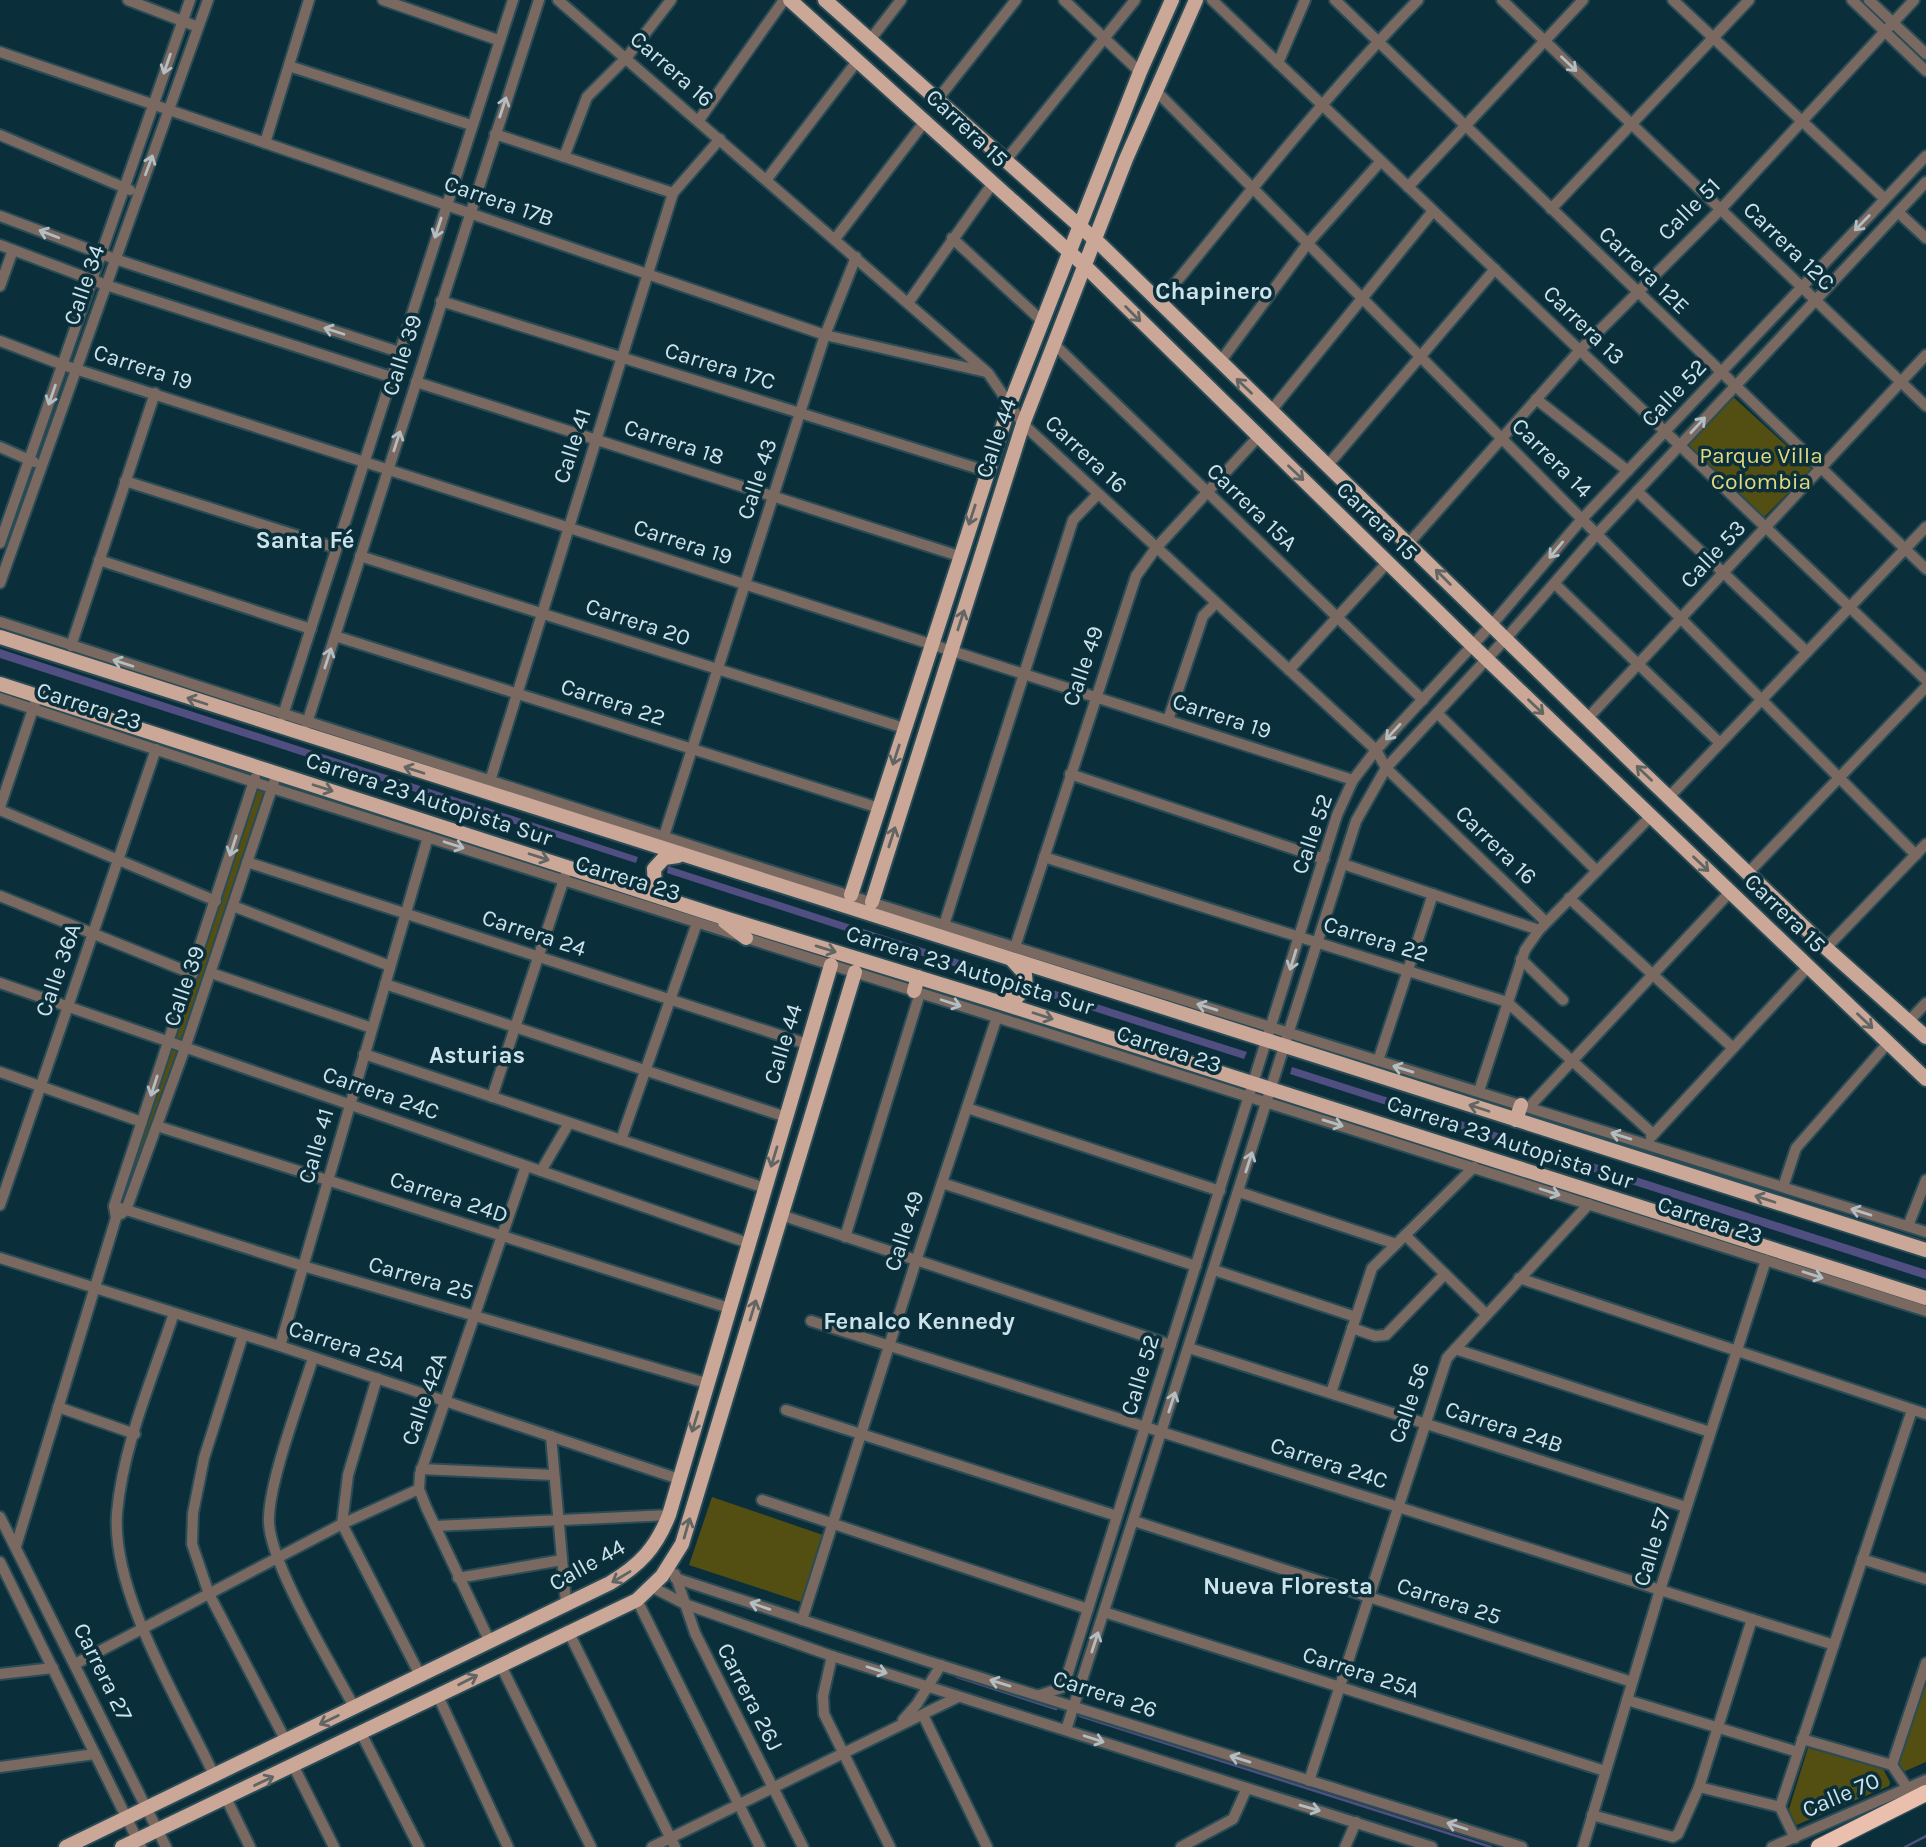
<svg xmlns="http://www.w3.org/2000/svg" width="1926" height="1847" font-family="Karla,sans-serif">
<rect width="100%" height="100%" fill="#0b2f3a"/>
<g fill="#534e11">
<path d="M1732 396 1812 469 1763 518 1687 445Z"/>
<path d="M254 782 272 788 126 1210 114 1206Z"/>
<path d="M712 1497 823 1535 801 1602 689 1565Z"/>
<path d="M1921 1685 1926 1686V1762L1903 1772 1894 1760Z"/>
<path d="M1808 1748 1883 1769 1890 1782 1889 1786 1794 1826 1789 1809Z"/>
</g>
<g fill="#514f81">
<path d="M0 649 638 857 636 863 0 658Z"/>
<path d="M668 866 1009 976 1006 983 667 873Z"/>
<path d="M1040 986 1247 1052 1244 1059 1037 993Z"/>
<path d="M1292 1067 1926 1270V1279L1290 1074Z"/>
</g>
<g fill="none" stroke-linecap="round" stroke-linejoin="round">
<g stroke="#514f81" stroke-width="2.5">
<path d="M957 1677 1056 1709"/>
<path d="M1080 1716 1491 1847"/>
<path d="M1905 1847 1926 1836"/>
</g>
<g stroke="#2a4c56" stroke-width="14">
<g id="minor">
<path d="M128 0 198 27"/>
<path d="M383 0 498 40"/>
<path d="M558 0 988 373 1023 424 1376 750 1386 768 1546 922"/>
<path d="M1064 0 1140 72"/>
<path d="M1212 0 1926 680"/>
<path d="M1335 0 1926 569"/>
<path d="M1502 0 1926 406"/>
<path d="M1673 0 1885 199"/>
<path d="M1852 0 1926 71"/>
<path d="M1869 0 1926 54"/>
<path d="M870 40 901 0"/>
<path d="M0 52 825 335 986 372"/>
<path d="M1278 63 1305 0"/>
<path d="M289 66 471 125"/>
<path d="M1157 92 1916 855"/>
<path d="M937 100 1016 0"/>
<path d="M699 120 784 0"/>
<path d="M495 134 673 193"/>
<path d="M0 135 130 190"/>
<path d="M265 143 309 0"/>
<path d="M564 157 587 97 627 57 671 0"/>
<path d="M1006 160 1135 0"/>
<path d="M767 179 858 60"/>
<path d="M1408 187 1583 0"/>
<path d="M1551 209 1749 0"/>
<path d="M1898 212 1926 238"/>
<path d="M0 216 115 259 399 352"/>
<path d="M952 238 1042 321"/>
<path d="M835 239 926 120"/>
<path d="M0 245 106 285 391 377"/>
<path d="M0 286 13 250"/>
<path d="M441 301 986 471"/>
<path d="M908 303 993 183"/>
<path d="M1159 303C1244 200 1325 95 1418 0"/>
<path d="M0 341 63 365 1353 780"/>
<path d="M1054 344 1423 700"/>
<path d="M1220 362 1308 243 1381 161"/>
<path d="M416 382 959 556"/>
<path d="M1536 399 1628 471"/>
<path d="M1270 412 1433 211"/>
<path d="M0 447 34 462"/>
<path d="M1327 466 1495 269"/>
<path d="M125 481 336 548"/>
<path d="M1637 491 1807 652"/>
<path d="M0 543 190 0"/>
<path d="M1409 543 1580 350 1720 210 1914 0"/>
<path d="M360 556 904 728"/>
<path d="M99 560 311 629"/>
<path d="M0 583 208 0"/>
<path d="M1555 584 1720 743"/>
<path d="M0 622 736 860 1926 1232"/>
<path d="M335 636 879 808"/>
<path d="M71 646 155 393"/>
<path d="M1289 670 1387 563"/>
<path d="M0 698 272 788 1926 1311"/>
<path d="M1437 713 1597 871"/>
<path d="M283 715 513 0"/>
<path d="M1587 719 1926 355"/>
<path d="M1168 720 1203 616 1216 603"/>
<path d="M307 723 539 0"/>
<path d="M1070 774 1324 859"/>
<path d="M490 781 673 193 720 139"/>
<path d="M1669 797 1926 527"/>
<path d="M0 807 35 703"/>
<path d="M0 810 216 901"/>
<path d="M664 836 825 335 856 257"/>
<path d="M1044 857 1507 1002 1653 1134"/>
<path d="M247 862 807 1044"/>
<path d="M1343 864 1539 930"/>
<path d="M1748 873 1926 687"/>
<path d="M0 896 193 974"/>
<path d="M1569 898 1732 1047"/>
<path d="M233 906 390 966"/>
<path d="M944 925 1073 520 1098 494"/>
<path d="M1015 947 1136 576 1156 548 1258 437"/>
<path d="M1826 948 1926 844"/>
<path d="M1521 959 1563 1000"/>
<path d="M211 973 372 1028"/>
<path d="M0 983 748 1243"/>
<path d="M385 984 786 1117"/>
<path d="M1910 1020 1926 1003"/>
<path d="M364 1054 765 1188"/>
<path d="M1378 1061 1433 894"/>
<path d="M0 1072 142 1122"/>
<path d="M1479 1091 1525 950 1539 930 1651 816"/>
<path d="M492 1097 565 876"/>
<path d="M1529 1107 1730 892"/>
<path d="M967 1108 1220 1191"/>
<path d="M157 1126 729 1308"/>
<path d="M1651 1137 1808 967"/>
<path d="M621 1140 697 923"/>
<path d="M541 1171 569 1123"/>
<path d="M942 1183 1196 1266"/>
<path d="M1783 1187 1796 1148 1888 1043"/>
<path d="M1239 1192 1396 1244"/>
<path d="M0 1205 156 749"/>
<path d="M114 1206 303 1266 706 1383"/>
<path d="M121 1214 126 1210 185 1048 274 782"/>
<path d="M781 1215 1171 1345"/>
<path d="M1908 1226 1926 1180"/>
<path d="M1405 1235 1486 1314"/>
<path d="M845 1237 920 993"/>
<path d="M0 1258 280 1346 679 1479"/>
<path d="M1214 1270 1356 1317"/>
<path d="M1519 1278 1926 1414"/>
<path d="M174 1313C153 1377 123 1445 117 1513 111 1594 181 1704 215 1777"/>
<path d="M811 1321 1834 1645"/>
<path d="M1352 1328 1375 1336 1386 1335 1445 1274"/>
<path d="M243 1335 204 1458 193 1513 192 1544 209 1594 286 1741"/>
<path d="M280 1346 428 837"/>
<path d="M1189 1348 1686 1507"/>
<path d="M1455 1349 1710 1432"/>
<path d="M313 1358C301 1397 267 1486 269 1523 271 1566 332 1665 354 1707"/>
<path d="M377 1378 348 1475 342 1524 420 1675"/>
<path d="M1331 1393 1372 1268 1474 1167"/>
<path d="M58 1407 135 1434"/>
<path d="M786 1410 1117 1516"/>
<path d="M551 1436 566 1603"/>
<path d="M421 1469 554 1475"/>
<path d="M762 1500 1088 1609"/>
<path d="M0 1517 166 1847"/>
<path d="M1134 1521 1632 1682"/>
<path d="M435 1526 669 1515"/>
<path d="M16 1546 116 1218 114 1206 255 778"/>
<path d="M1862 1559 1926 1579"/>
<path d="M0 1562 141 1847"/>
<path d="M675 1574 695 1633 803 1847"/>
<path d="M458 1578 562 1560"/>
<path d="M675 1578 927 1661 1522 1847"/>
<path d="M652 1587 685 1604 832 1656 1432 1847"/>
<path d="M637 1600 760 1847"/>
<path d="M1104 1612 1605 1771"/>
<path d="M802 1620 916 1261 997 1017"/>
<path d="M568 1631 675 1847"/>
<path d="M489 1640 426 1507 419 1489 420 1474 526 1166"/>
<path d="M832 1656 823 1696 824 1714 890 1847"/>
<path d="M75 1664 342 1524 419 1489"/>
<path d="M500 1664 591 1847"/>
<path d="M0 1674 53 1668"/>
<path d="M1040 1695 1061 1688 1066 1679 1337 815 1353 780 1376 750 1495 621 1582 519 1926 156"/>
<path d="M438 1696 508 1847"/>
<path d="M1627 1700 1798 1752"/>
<path d="M923 1715 987 1847"/>
<path d="M903 1720 917 1704 941 1665"/>
<path d="M1066 1730 1356 821 1386 768 1509 635 1597 534 1926 182"/>
<path d="M361 1733 419 1847"/>
<path d="M1802 1739 1892 1765"/>
<path d="M0 1767 95 1754"/>
<path d="M294 1767 334 1847"/>
<path d="M1309 1781 1447 1358 1589 1204"/>
<path d="M1699 1787 1780 1807"/>
<path d="M1908 1789 1892 1765 1926 1663"/>
<path d="M226 1798 250 1847"/>
<path d="M1592 1815 1673 1837 1678 1834 1699 1787 1752 1619"/>
<path d="M1795 1838 1780 1807 1912 1410"/>
<path d="M652 1847 958 1697"/>
<path d="M1181 1847 1233 1819 1246 1790"/>
<path d="M1345 1847 1356 1822"/>
<path d="M1583 1847 1660 1590 1766 1260"/>
<path d="M1772 1847 1926 1780"/>
</g>
</g>
<g stroke="#2a4c56" stroke-width="18">
<g id="major">
<path d="M790 0 1085 266 1473 646 1926 1079"/>
<path d="M825 0 1101 245 1637 767 1826 948 1926 1037"/>
<path d="M0 637 1926 1250"/>
<path d="M0 684 715 915 995 1001 1926 1298"/>
<path d="M851 895 1010 404 1140 72 1172 0"/>
<path d="M666 897 655 887 654 869 664 858 678 856"/>
<path d="M872 902 1023 424 1126 159 1196 0"/>
<path d="M725 922 746 938"/>
<path d="M914 991 918 977"/>
<path d="M1000 1001 1016 998 1026 988 1025 974 1013 961"/>
<path d="M1516 1120 1521 1105"/>
<path d="M66 1847 610 1583C640 1565 656 1548 669 1515L831 965"/>
<path d="M122 1847 637 1600 662 1576 682 1544 855 972"/>
</g>
</g>
<g stroke="#2a4c56" stroke-width="19">
<path id="highway" d="M1819 1847 1926 1793"/>
</g>
<use href="#minor" stroke="#7a6961" stroke-width="10"/>
<use href="#major" stroke="#cba798" stroke-width="14"/>
<use href="#highway" stroke="#ebbfad" stroke-width="16"/>
</g>
<defs><path id="oneway-shaft" d="M-6 0H5M1.5-3L5.5 0L1.5 3" fill="none" stroke-width="1.6" stroke-linecap="round" stroke-linejoin="round" transform="scale(1.75)"/></defs>
<g stroke="#b3bec2">
<use href="#oneway-shaft" transform="translate(167 64) rotate(109)"/>
<use href="#oneway-shaft" transform="translate(1569 64) rotate(44)"/>
<use href="#oneway-shaft" transform="translate(503 107) rotate(-72)"/>
<use href="#oneway-shaft" transform="translate(149 165) rotate(-70)"/>
<use href="#oneway-shaft" transform="translate(1862 223) rotate(134)"/>
<use href="#oneway-shaft" transform="translate(438 228) rotate(108)"/>
<use href="#oneway-shaft" transform="translate(49 234) rotate(-159)"/>
<use href="#oneway-shaft" transform="translate(334 331) rotate(-162)"/>
<use href="#oneway-shaft" transform="translate(52 395) rotate(109)"/>
<use href="#oneway-shaft" transform="translate(1698 425) rotate(-47)"/>
<use href="#oneway-shaft" transform="translate(397 441) rotate(-72)"/>
<use href="#oneway-shaft" transform="translate(1556 550) rotate(130)"/>
<use href="#oneway-shaft" transform="translate(328 658) rotate(-72)"/>
<use href="#oneway-shaft" transform="translate(123 663) rotate(-162)"/>
<use href="#oneway-shaft" transform="translate(1393 732) rotate(133)"/>
<use href="#oneway-shaft" transform="translate(454 845) rotate(18)"/>
<use href="#oneway-shaft" transform="translate(233 846) rotate(108)"/>
<use href="#oneway-shaft" transform="translate(1293 960) rotate(107)"/>
<use href="#oneway-shaft" transform="translate(951 1003) rotate(18)"/>
<use href="#oneway-shaft" transform="translate(1207 1007) rotate(-163)"/>
<use href="#oneway-shaft" transform="translate(1403 1069) rotate(-163)"/>
<use href="#oneway-shaft" transform="translate(154 1086) rotate(108)"/>
<use href="#oneway-shaft" transform="translate(1333 1123) rotate(17)"/>
<use href="#oneway-shaft" transform="translate(1621 1136) rotate(-163)"/>
<use href="#oneway-shaft" transform="translate(1249 1162) rotate(-72)"/>
<use href="#oneway-shaft" transform="translate(1550 1192) rotate(18)"/>
<use href="#oneway-shaft" transform="translate(1861 1212) rotate(-163)"/>
<use href="#oneway-shaft" transform="translate(1813 1275) rotate(18)"/>
<use href="#oneway-shaft" transform="translate(1172 1402) rotate(-72)"/>
<use href="#oneway-shaft" transform="translate(760 1606) rotate(-161)"/>
<use href="#oneway-shaft" transform="translate(1095 1642) rotate(-72)"/>
<use href="#oneway-shaft" transform="translate(877 1670) rotate(18)"/>
<use href="#oneway-shaft" transform="translate(1000 1683) rotate(-163)"/>
<use href="#oneway-shaft" transform="translate(1094 1739) rotate(18)"/>
<use href="#oneway-shaft" transform="translate(1240 1759) rotate(-163)"/>
<use href="#oneway-shaft" transform="translate(1310 1808) rotate(16)"/>
<use href="#oneway-shaft" transform="translate(1457 1826) rotate(-162)"/>
</g>
<g stroke="#616564">
<use href="#oneway-shaft" transform="translate(1133 314) rotate(45)"/>
<use href="#oneway-shaft" transform="translate(1244 386) rotate(-136)"/>
<use href="#oneway-shaft" transform="translate(1296 473) rotate(44)"/>
<use href="#oneway-shaft" transform="translate(972 515) rotate(108)"/>
<use href="#oneway-shaft" transform="translate(1443 577) rotate(-135)"/>
<use href="#oneway-shaft" transform="translate(961 620) rotate(-72)"/>
<use href="#oneway-shaft" transform="translate(197 701) rotate(-162)"/>
<use href="#oneway-shaft" transform="translate(1536 707) rotate(44)"/>
<use href="#oneway-shaft" transform="translate(896 755) rotate(108)"/>
<use href="#oneway-shaft" transform="translate(414 770) rotate(-162)"/>
<use href="#oneway-shaft" transform="translate(1644 773) rotate(-136)"/>
<use href="#oneway-shaft" transform="translate(323 788) rotate(18)"/>
<use href="#oneway-shaft" transform="translate(892 837) rotate(-72)"/>
<use href="#oneway-shaft" transform="translate(539 857) rotate(18)"/>
<use href="#oneway-shaft" transform="translate(1701 864) rotate(44)"/>
<use href="#oneway-shaft" transform="translate(826 949) rotate(17)"/>
<use href="#oneway-shaft" transform="translate(1043 1016) rotate(18)"/>
<use href="#oneway-shaft" transform="translate(1865 1021) rotate(44)"/>
<use href="#oneway-shaft" transform="translate(1479 1108) rotate(-162)"/>
<use href="#oneway-shaft" transform="translate(774 1157) rotate(107)"/>
<use href="#oneway-shaft" transform="translate(1765 1199) rotate(-162)"/>
<use href="#oneway-shaft" transform="translate(753 1310) rotate(-73)"/>
<use href="#oneway-shaft" transform="translate(695 1422) rotate(107)"/>
<use href="#oneway-shaft" transform="translate(687 1528) rotate(-74)"/>
<use href="#oneway-shaft" transform="translate(621 1577) rotate(149)"/>
<use href="#oneway-shaft" transform="translate(468 1680) rotate(-27)"/>
<use href="#oneway-shaft" transform="translate(329 1720) rotate(154)"/>
<use href="#oneway-shaft" transform="translate(264 1781) rotate(-25)"/>
</g>
<g text-anchor="middle" dominant-baseline="central" stroke-width="7" stroke-linejoin="round" paint-order="stroke">
<g font-size="23" fill="#cce3ec" stroke="#0b2f3a">
<text transform="translate(672 69) rotate(41)">Carrera 16</text>
<text transform="translate(967 128) rotate(43)">Carrera 15</text>
<text transform="translate(499 201) rotate(19)">Carrera 17B</text>
<text transform="translate(1689 209) rotate(-45)">Calle 51</text>
<text transform="translate(1789 246) rotate(44)">Carrera 12C</text>
<text transform="translate(1644 270) rotate(44)">Carrera 12E</text>
<text transform="translate(84 285) rotate(-71)">Calle 34</text>
<text transform="translate(1584 325) rotate(44)">Carrera 13</text>
<text transform="translate(402 355) rotate(-72)">Calle 39</text>
<text transform="translate(720 366) rotate(17)">Carrera 17C</text>
<text transform="translate(143 367) rotate(18)">Carrera 19</text>
<text transform="translate(1674 393) rotate(-47)">Calle 52</text>
<text transform="translate(996 438) rotate(-71)">Calle 44</text>
<text transform="translate(674 442) rotate(18)">Carrera 18</text>
<text transform="translate(572 446) rotate(-72)">Calle 41</text>
<text transform="translate(1086 454) rotate(43)">Carrera 16</text>
<text transform="translate(1552 458) rotate(45)">Carrera 14</text>
<text transform="translate(757 479) rotate(-72)">Calle 43</text>
<text transform="translate(1252 507) rotate(44)">Carrera 15A</text>
<text transform="translate(1377 521) rotate(44)">Carrera 15</text>
<text transform="translate(683 542) rotate(18)">Carrera 19</text>
<text transform="translate(1713 554) rotate(-47)">Calle 53</text>
<text transform="translate(638 622) rotate(18)">Carrera 20</text>
<text transform="translate(1083 666) rotate(-71)">Calle 49</text>
<text transform="translate(613 702) rotate(18)">Carrera 22</text>
<text transform="translate(89 706) rotate(18)">Carrera 23</text>
<text transform="translate(1222 716) rotate(18)">Carrera 19</text>
<text transform="translate(429 799) rotate(18)">Carrera 23 Autopista Sur</text>
<text transform="translate(1312 834) rotate(-71)">Calle 52</text>
<text transform="translate(1496 845) rotate(44)">Carrera 16</text>
<text transform="translate(628 878) rotate(17)">Carrera 23</text>
<text transform="translate(1785 913) rotate(44)">Carrera 15</text>
<text transform="translate(534 933) rotate(18)">Carrera 24</text>
<text transform="translate(1376 939) rotate(17)">Carrera 22</text>
<text transform="translate(58 970) rotate(-71)">Calle 36A</text>
<text transform="translate(970 970) rotate(17)">Carrera 23 Autopista Sur</text>
<text transform="translate(184 986) rotate(-71)">Calle 39</text>
<text transform="translate(783 1044) rotate(-73)">Calle 44</text>
<text transform="translate(1169 1049) rotate(18)">Carrera 23</text>
<text transform="translate(381 1093) rotate(19)">Carrera 24C</text>
<text transform="translate(1510 1142) rotate(18)">Carrera 23 Autopista Sur</text>
<text transform="translate(316 1146) rotate(-74)">Calle 41</text>
<text transform="translate(449 1197) rotate(18)">Carrera 24D</text>
<text transform="translate(1710 1220) rotate(18)">Carrera 23</text>
<text transform="translate(904 1231) rotate(-72)">Calle 49</text>
<text transform="translate(421 1278) rotate(16)">Carrera 25</text>
<text transform="translate(347 1346) rotate(18)">Carrera 25A</text>
<text transform="translate(1140 1375) rotate(-73)">Calle 52</text>
<text transform="translate(424 1399) rotate(-71)">Calle 42A</text>
<text transform="translate(1409 1403) rotate(-71)">Calle 56</text>
<text transform="translate(1504 1427) rotate(18)">Carrera 24B</text>
<text transform="translate(1329 1463) rotate(18)">Carrera 24C</text>
<text transform="translate(1652 1547) rotate(-73)">Calle 57</text>
<text transform="translate(587 1565) rotate(-29)">Calle 44</text>
<text transform="translate(1449 1601) rotate(18)">Carrera 25</text>
<text transform="translate(103 1672) rotate(64)">Carrera 27</text>
<text transform="translate(1361 1672) rotate(18)">Carrera 25A</text>
<text transform="translate(1105 1694) rotate(18)">Carrera 26</text>
<text transform="translate(750 1697) rotate(63)">Carrera 26J</text>
<text transform="translate(1841 1795) rotate(-23)">Calle 70</text>
</g>
<g font-size="23" fill="#e1d980" stroke="#0b2f3a">
<text x="1761" y="455">Parque Villa<tspan x="1761" dy="26">Colombia</tspan></text>
</g>
<g font-size="24" font-weight="bold" fill="#cce3ec" stroke="#0b2f3a">
<text x="1214" y="291">Chapinero</text>
<text x="305" y="540">Santa Fé</text>
<text x="477" y="1055">Asturias</text>
<text x="919" y="1321">Fenalco Kennedy</text>
<text x="1288" y="1586">Nueva Floresta</text>
</g>
</g>
</svg>
